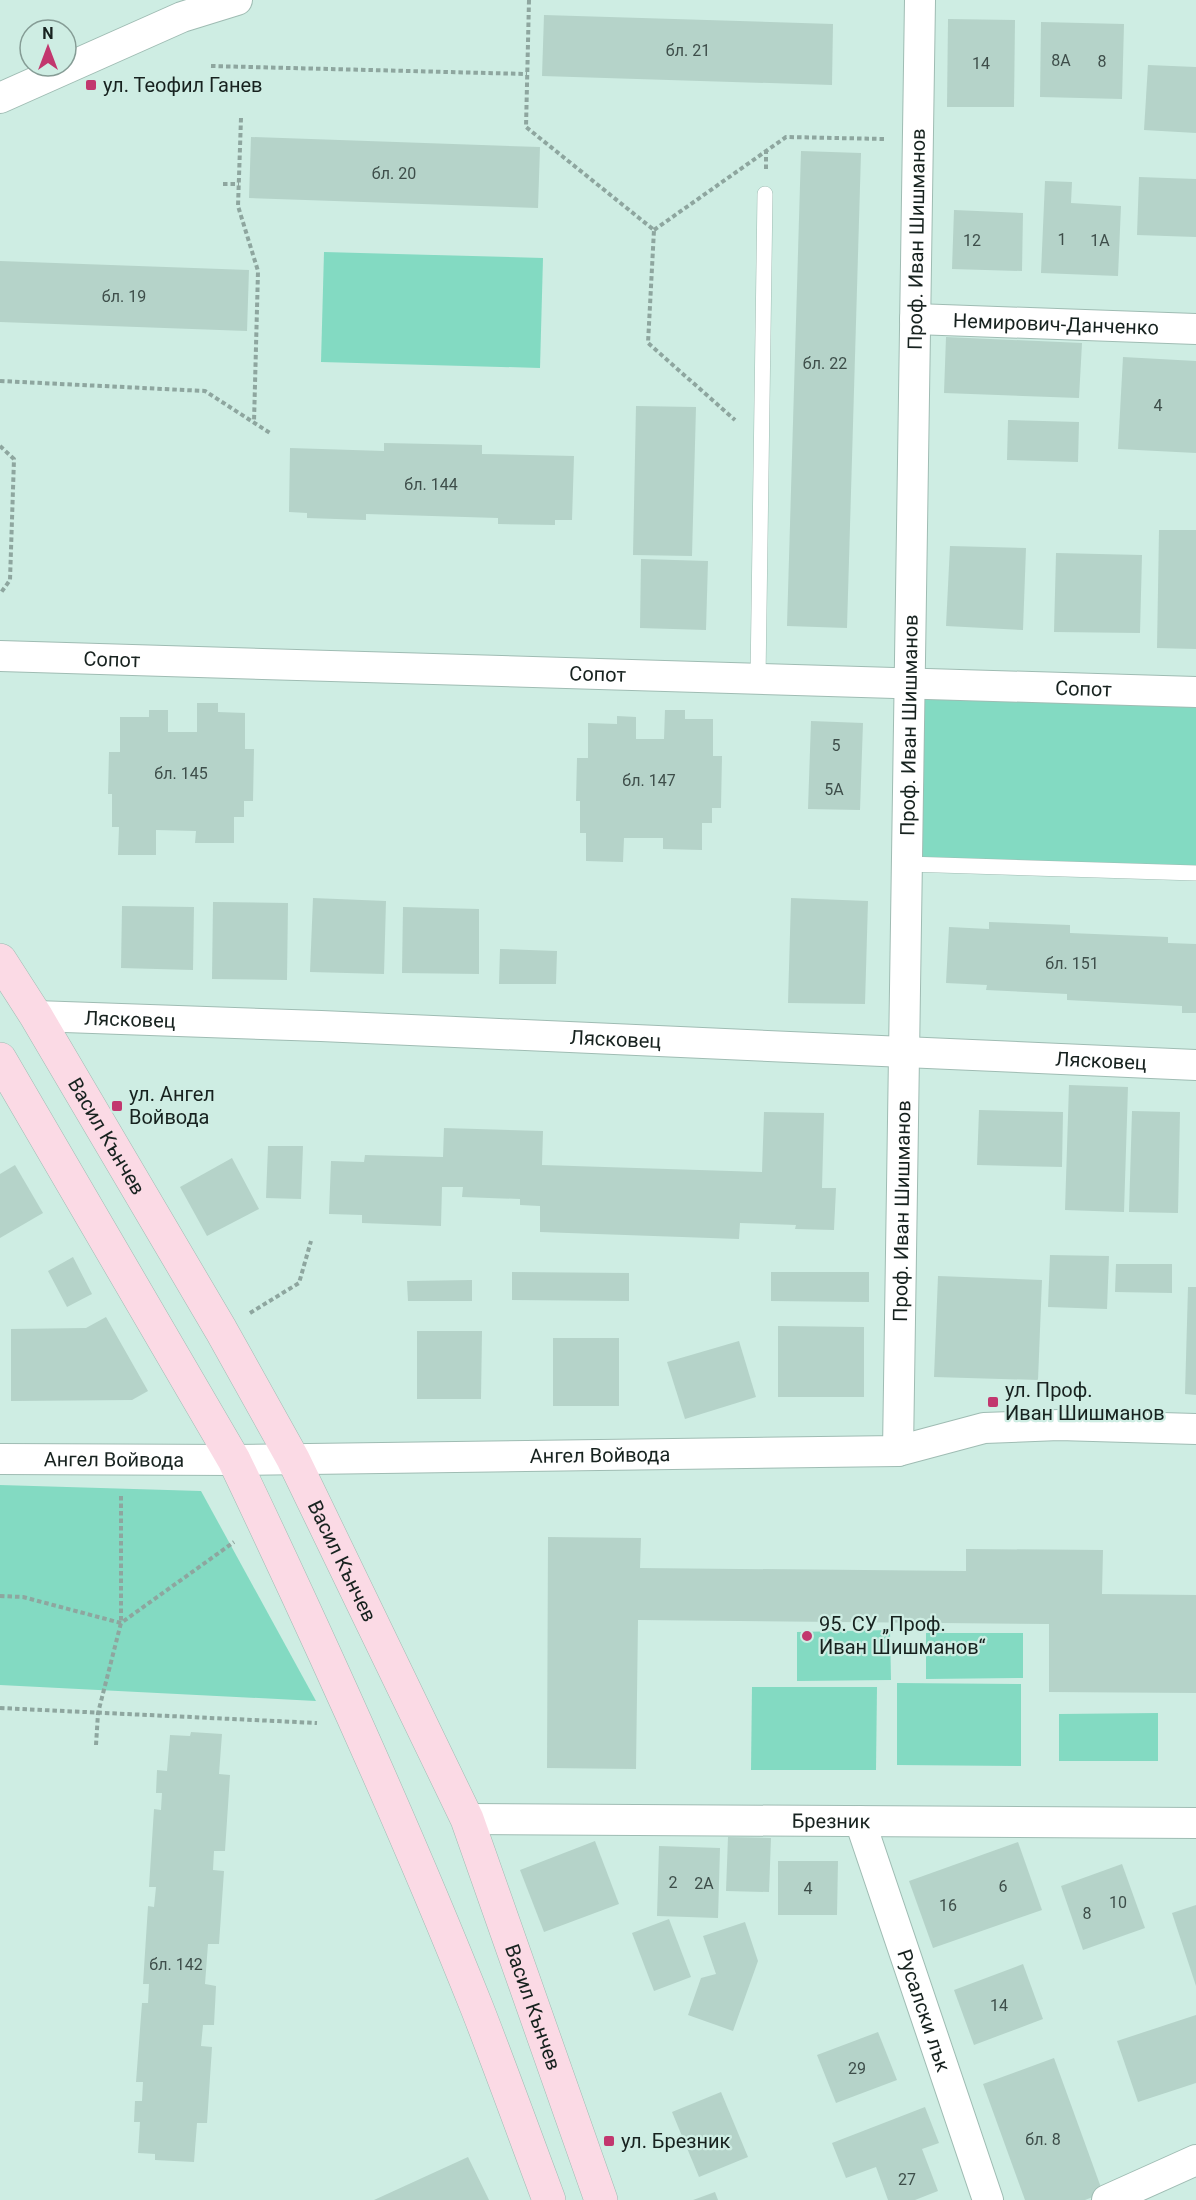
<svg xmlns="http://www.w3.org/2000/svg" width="1196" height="2200" font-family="Roboto,sans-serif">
<rect width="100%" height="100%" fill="#ceede3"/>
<g fill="#83dac2">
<path d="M324 252 543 258 540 368 321 362Z"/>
<path d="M910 682 1196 692V873L907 864Z"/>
<path d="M0 1485 201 1491 316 1701 0 1685Z"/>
<path d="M890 1630 891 1680 797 1681V1632Z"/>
<path d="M926 1633H1023V1678L926 1679Z"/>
<path d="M897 1683 1021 1684V1766L897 1765Z"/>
<path d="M752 1687H877L876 1770H751Z"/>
<path d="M1158 1713V1761H1059V1714Z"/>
</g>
<g fill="#b5d3c9">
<path d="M544 15 833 24 832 85 542 76Z"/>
<path d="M948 19 1015 20 1014 107H947Z"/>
<path d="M1041 22 1124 24 1122 99 1040 97Z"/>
<path d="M1148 65 1196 67V133L1144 130Z"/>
<path d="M251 137 540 147 538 208 249 198Z"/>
<path d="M801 151 861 153 847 628 787 626Z"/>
<path d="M1139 177 1196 179V237L1137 235Z"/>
<path d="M1045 181 1072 182 1071 203 1121 206 1118 276 1041 273Z"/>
<path d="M954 210 1023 213 1022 271 952 269Z"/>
<path d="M0 261 249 270 247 331 0 322Z"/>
<path d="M946 337 1082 343 1079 398 944 393Z"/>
<path d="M1123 357 1196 361V453L1118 449Z"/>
<path d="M636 406 696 407 692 556 633 555Z"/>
<path d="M1008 420 1079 422 1078 462 1007 460Z"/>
<path d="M384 443 482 445V454L574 456 572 520H555V525L498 524V518L366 514V520L307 518V513L289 512 290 448 384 451Z"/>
<path d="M1159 530H1196V649L1157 648Z"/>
<path d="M950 546 1026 548 1023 630 946 626Z"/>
<path d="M1056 553 1142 555 1140 633 1054 632Z"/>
<path d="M641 559 708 561 706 630 640 628Z"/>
<path d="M197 703H218V712L245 713V749H254L253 801H244V817H234V843H195L196 831 156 830V855H118L119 827H112V794H108L109 752H120V717H149V710H168V732H197Z"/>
<path d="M665 710H685V719H713V756H722L721 808H712V823H702V850L663 849V838H624L623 862 586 861V833H580V801H576L577 758H588V723L617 724V716L636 717V739H664Z"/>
<path d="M811 721 863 723 860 810 808 809Z"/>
<path d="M313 898 386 901 384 974 310 972Z"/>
<path d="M791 898 868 901 865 1004 788 1003Z"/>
<path d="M213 902 288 903 287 980 212 979Z"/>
<path d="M122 906 194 907 193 970 121 968Z"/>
<path d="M403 907 479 909V974L402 973Z"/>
<path d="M989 922 1070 925V933L1168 937V943L1196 944V1013H1182V1006L1067 1000V994L986 990 987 985 946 983 949 927 989 929Z"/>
<path d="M500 949 557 951 556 984H499Z"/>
<path d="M1069 1085 1128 1087 1124 1212 1065 1210Z"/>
<path d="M979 1110 1063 1112 1062 1167 977 1165Z"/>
<path d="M1132 1111 1180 1112 1178 1213 1129 1212Z"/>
<path d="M764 1112 824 1113 822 1188H836L834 1230 795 1229 796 1225 740 1223 739 1239 540 1232V1206L520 1205V1199L462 1197 463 1187H442L441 1226 362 1223V1215L329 1214 331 1161 364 1162 365 1155 443 1157 444 1128 543 1131 542 1165 762 1172Z"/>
<path d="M268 1146H303L301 1199 266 1198Z"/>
<path d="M232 1158 259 1209 207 1236 180 1187Z"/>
<path d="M15 1165 43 1213 0 1238V1174Z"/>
<path d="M1050 1255 1109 1256 1107 1309 1048 1307Z"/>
<path d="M73 1257 92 1294 67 1307 48 1271Z"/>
<path d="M1116 1264H1172V1293L1115 1292Z"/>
<path d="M512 1272 629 1273V1301L512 1300Z"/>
<path d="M771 1272H869V1302L771 1301Z"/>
<path d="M938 1276 1042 1280 1038 1380 934 1377Z"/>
<path d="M472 1280V1301H408L407 1281Z"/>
<path d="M1188 1287H1196V1395L1185 1394Z"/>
<path d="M106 1317 148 1391 132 1400 11 1401V1329L86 1328Z"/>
<path d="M778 1326 864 1327V1397H778Z"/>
<path d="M417 1331H482L481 1399H417Z"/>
<rect x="553" y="1338" width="66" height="68"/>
<path d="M739 1341 756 1397 685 1419 667 1362Z"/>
<path d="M548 1537 641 1538 640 1568 966 1571V1549L1103 1550 1102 1594 1196 1595V1693L1049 1692V1624L638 1620 636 1769 547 1768Z"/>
<path d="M191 1732 222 1734 219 1774 230 1775 225 1851H214L213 1870 224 1871 219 1944H208L205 1984 216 1986 214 2025H203L201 2046 212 2047 207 2123H197L194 2162 155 2160V2154L138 2153 140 2122H134L135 2101H142L143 2082H136L142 2003H148L149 1984H143L148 1906 154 1907 156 1887H149L154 1809 161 1810 162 1793H156L157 1770 167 1771 170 1735 190 1736Z"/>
<path d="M728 1837 771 1838 769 1892 726 1891Z"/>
<path d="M595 1841 619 1904 544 1932 520 1870Z"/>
<path d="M1018 1842 1042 1910 933 1948 909 1881Z"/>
<path d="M659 1846 720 1848 718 1918 657 1916Z"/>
<path d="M778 1861H838L837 1915H778Z"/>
<path d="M1122 1864 1145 1928 1083 1950 1061 1886Z"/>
<path d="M1196 1905V1986L1172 1913Z"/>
<path d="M669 1919 691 1977 654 1991 632 1933Z"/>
<path d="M745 1922 758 1961 733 2031 688 2015 701 1978 716 1974 703 1936Z"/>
<path d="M1023 1964 1043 2019 974 2045 954 1990Z"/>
<path d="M1196 2015V2083L1138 2102 1117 2041Z"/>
<path d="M878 2032 897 2080 836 2103 817 2055Z"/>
<path d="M1054 2058 1103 2193 1085 2200H1025L983 2084Z"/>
<path d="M721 2092 748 2157 699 2177 672 2112Z"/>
<path d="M925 2107 939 2143 922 2149 938 2191 915 2200H888L876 2167 846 2178 832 2143Z"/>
<path d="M468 2157 489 2200H374Z"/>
<path d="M715 2192 718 2200H693Z"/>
</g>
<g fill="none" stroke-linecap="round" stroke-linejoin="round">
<g stroke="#9fbcb3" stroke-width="16">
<g id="lane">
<path d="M758 679 765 194"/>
<path d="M907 864 1196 873"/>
</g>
</g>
<g stroke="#9fbcb3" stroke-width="32">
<g id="street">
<path d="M0 98 182 17 237 0"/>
<path id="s1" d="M915 319 1196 329"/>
<path id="s2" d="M0 656 1196 692"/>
<path id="s3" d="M36 1016 321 1026 1196 1065"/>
<path id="s4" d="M898 1451 920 0"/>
<path id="s5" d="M0 1459 234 1460 898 1451 984 1428 1059 1425 1196 1429"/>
<path id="s6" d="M467 1819 1196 1823"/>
<path id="s7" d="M860 1821 988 2200"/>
<path d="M1107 2200 1196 2160"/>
</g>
</g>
<g stroke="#9fbcb3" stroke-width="34">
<g id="secondary">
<path id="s8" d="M0 960 36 1016 221 1330 293 1459 467 1819 601 2200"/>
<path d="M0 1059 234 1460C320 1640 403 1823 477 2008 502 2072 525 2136 549 2200"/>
</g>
</g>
<g stroke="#8ea69f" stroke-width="4" stroke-dasharray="4.5 3" stroke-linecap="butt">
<path d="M529 0 526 127 654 230 648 343 735 420"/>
<path d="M211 66 527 74"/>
<path d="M241 118 238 206 258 271 254 422"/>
<path d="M766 169V151"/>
<path d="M223 184H239"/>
<path d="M654 230 786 137 885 139"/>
<path d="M0 381 205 391 270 433"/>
<path d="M0 446 14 459 10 580 0 594"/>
<path d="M250 1313 299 1283 311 1241"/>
<path d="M0 1596 23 1597 121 1623 234 1542"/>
<path d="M0 1708 317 1723"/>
<path d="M96 1745 98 1713 121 1623V1493"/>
</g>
<use href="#lane" stroke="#fff" stroke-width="15"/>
<use href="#street" stroke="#fff" stroke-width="30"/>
<use href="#secondary" stroke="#fbdae5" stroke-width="33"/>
</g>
<g fill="#c2376e" stroke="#ceede3" stroke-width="2">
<rect x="85" y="79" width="12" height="12" rx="3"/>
<rect x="111" y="1100" width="12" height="12" rx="3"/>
<rect x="987" y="1396" width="12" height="12" rx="3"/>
<circle cx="807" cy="1636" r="6"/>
<rect x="603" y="2135" width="12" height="12" rx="3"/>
</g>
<g text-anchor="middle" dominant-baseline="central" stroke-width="4.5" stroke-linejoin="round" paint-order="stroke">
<g font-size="16" fill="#3e4e4a">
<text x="688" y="50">бл. 21</text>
<text x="1061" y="60">8А</text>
<text x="1102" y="61">8</text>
<text x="981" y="63">14</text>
<text x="394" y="173">бл. 20</text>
<text x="1062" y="239">1</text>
<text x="972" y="240">12</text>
<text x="1100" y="240">1А</text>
<text x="124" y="296">бл. 19</text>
<text x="825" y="363">бл. 22</text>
<text x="1158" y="405">4</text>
<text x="431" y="484">бл. 144</text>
<text x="836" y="745">5</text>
<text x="181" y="773">бл. 145</text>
<text x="649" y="780">бл. 147</text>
<text x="834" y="789">5А</text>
<text x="1072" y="963">бл. 151</text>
<text x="673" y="1882">2</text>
<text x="704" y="1883">2А</text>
<text x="1003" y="1886">6</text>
<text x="808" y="1888">4</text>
<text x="1118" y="1902">10</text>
<text x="948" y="1905">16</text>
<text x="1087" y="1913">8</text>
<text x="176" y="1964">бл. 142</text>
<text x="999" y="2005">14</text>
<text x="857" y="2068">29</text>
<text x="1043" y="2139">бл. 8</text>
<text x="907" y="2179">27</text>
</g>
<g font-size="20" fill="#17221f" stroke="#ceede3" text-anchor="start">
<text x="103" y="85">ул. Теофил Ганев</text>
<text x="129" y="1094">ул. Ангел<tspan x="129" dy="23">Войвода</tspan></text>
<text x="1005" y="1390">ул. Проф.<tspan x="1005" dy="23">Иван Шишманов</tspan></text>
<text x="819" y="1624">95. СУ „Проф.<tspan x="819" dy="23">Иван Шишманов“</tspan></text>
<text x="621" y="2141">ул. Брезник</text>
</g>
<g font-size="20" fill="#17221f" stroke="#ceede3">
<text stroke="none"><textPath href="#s4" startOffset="1212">Проф. Иван Шишманов</textPath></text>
<text stroke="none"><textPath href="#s1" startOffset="141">Немирович-Данченко</textPath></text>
<text stroke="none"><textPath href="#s2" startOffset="112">Сопот</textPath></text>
<text stroke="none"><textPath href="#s2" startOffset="598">Сопот</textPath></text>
<text stroke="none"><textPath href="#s2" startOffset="1084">Сопот</textPath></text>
<text stroke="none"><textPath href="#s4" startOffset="726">Проф. Иван Шишманов</textPath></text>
<text stroke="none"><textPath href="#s3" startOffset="94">Лясковец</textPath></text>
<text stroke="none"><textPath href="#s3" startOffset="580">Лясковец</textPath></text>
<text stroke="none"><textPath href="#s3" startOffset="1066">Лясковец</textPath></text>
<text stroke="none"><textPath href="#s8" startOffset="206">Васил Кънчев</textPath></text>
<text stroke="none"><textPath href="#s4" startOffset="240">Проф. Иван Шишманов</textPath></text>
<text stroke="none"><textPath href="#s5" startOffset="600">Ангел Войвода</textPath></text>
<text stroke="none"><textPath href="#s5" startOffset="114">Ангел Войвода</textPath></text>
<text stroke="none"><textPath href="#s8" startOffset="692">Васил Кънчев</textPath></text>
<text stroke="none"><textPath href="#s6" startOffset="364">Брезник</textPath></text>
<text stroke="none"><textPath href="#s8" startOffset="1178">Васил Кънчев</textPath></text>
<text stroke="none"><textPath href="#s7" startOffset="200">Русалски лък</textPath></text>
</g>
</g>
<g transform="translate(48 48)"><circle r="28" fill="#ceede3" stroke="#859c95" stroke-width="1.5"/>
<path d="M0-4.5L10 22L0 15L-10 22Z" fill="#c2376e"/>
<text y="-9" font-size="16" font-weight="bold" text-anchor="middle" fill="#17221f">N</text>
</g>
</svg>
